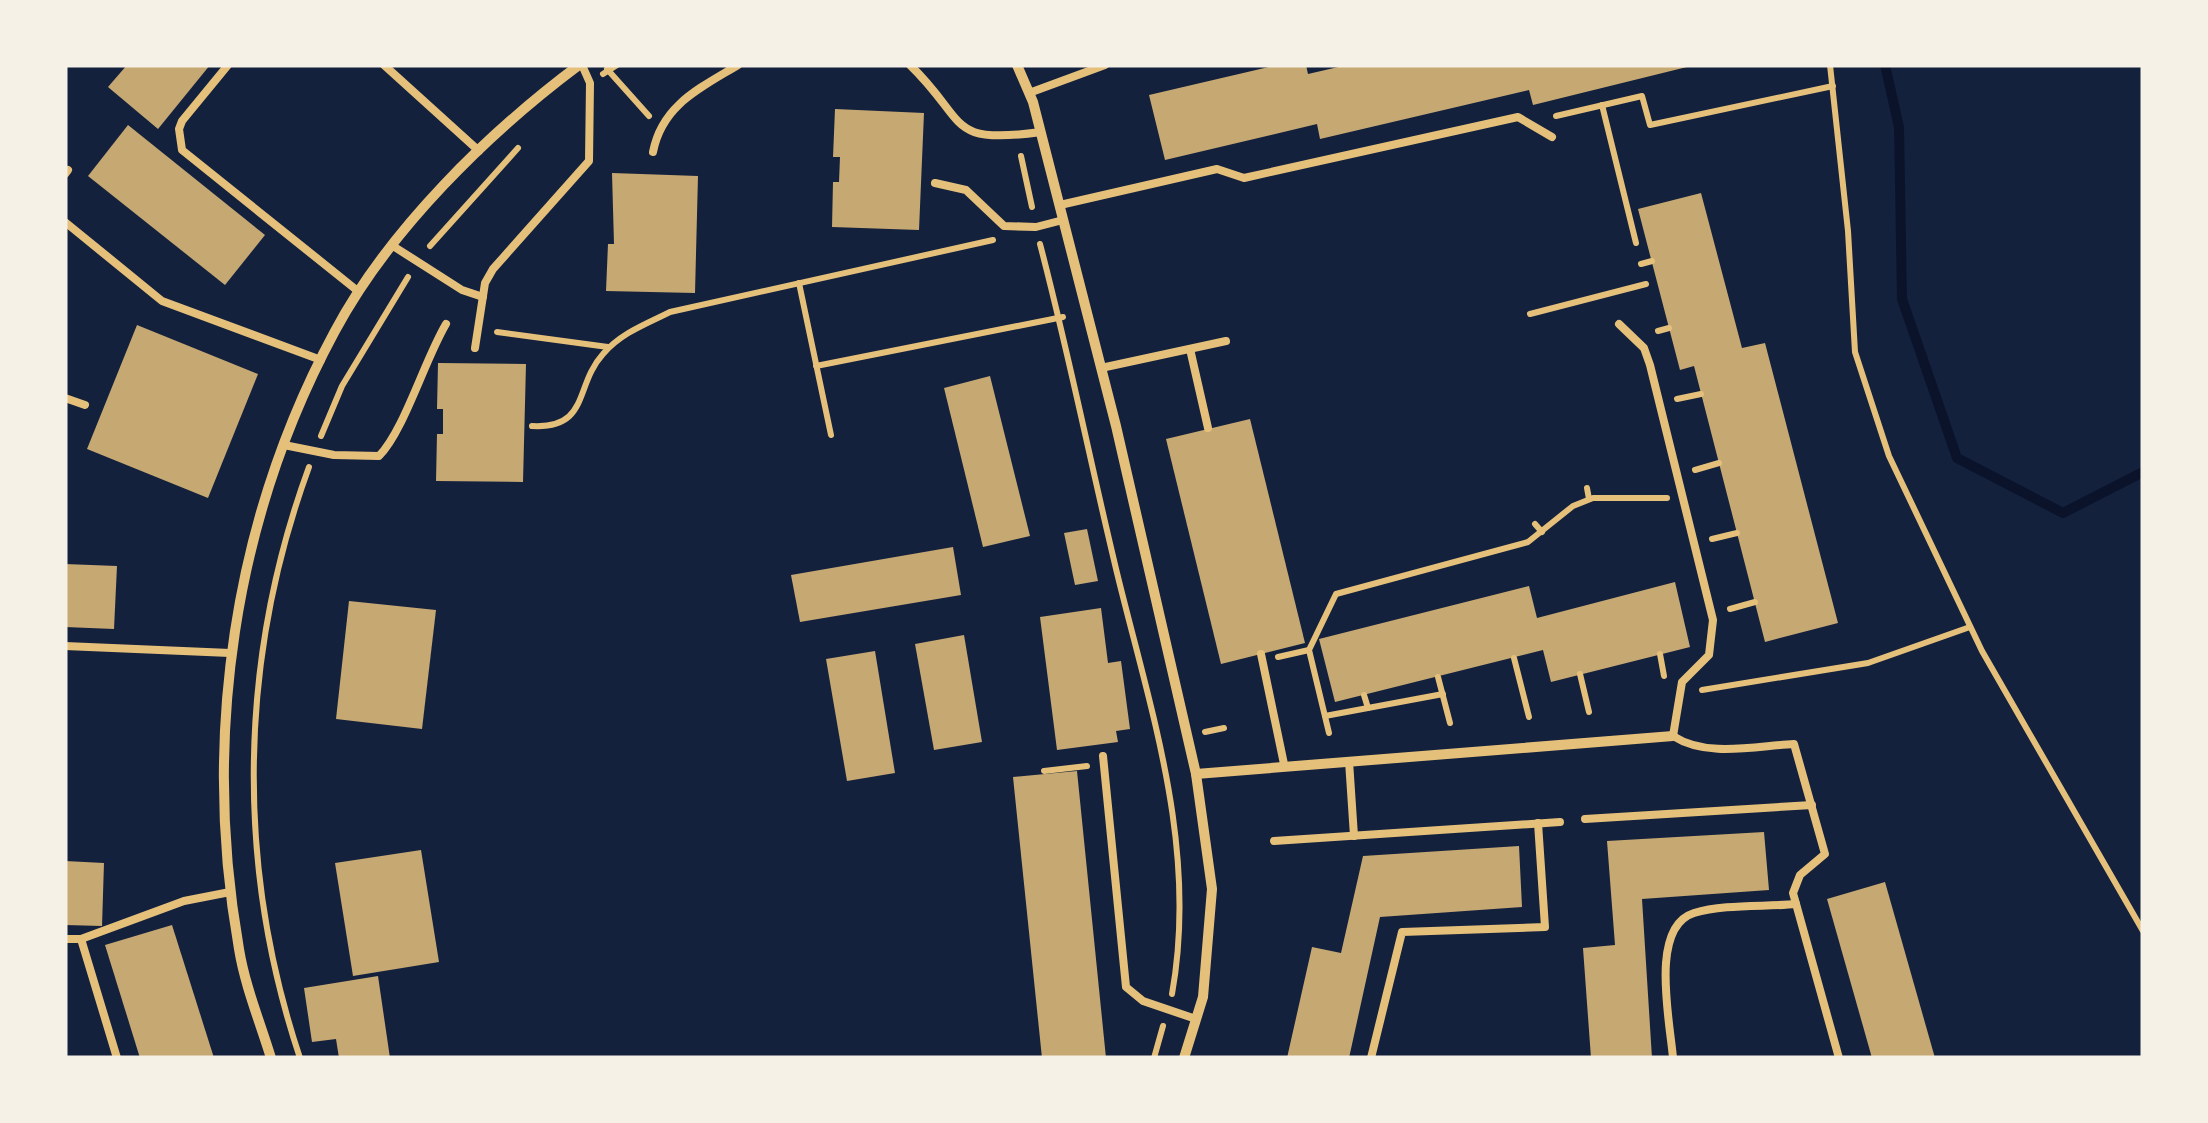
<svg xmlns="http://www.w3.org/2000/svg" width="2208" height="1123" font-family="'Sofia Sans Condensed',sans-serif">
<rect width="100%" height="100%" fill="#14213d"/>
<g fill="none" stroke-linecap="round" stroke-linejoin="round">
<path stroke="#0b132b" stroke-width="10" d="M1885 65 1899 127 1902 299 1957 458 2063 513 2143 472"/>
</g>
<g fill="#c6a872">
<path d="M127 65H210L158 129 108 87Z"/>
<path d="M1277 65H1306L1308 74 1347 65 1691 66 1533 105 1529 90 1320 139 1317 124 1165 160 1149 95Z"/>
<path d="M835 109 924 113 919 230 832 227 833 182H839L840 157H833Z"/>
<path d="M128 125 265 235 225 285 88 176Z"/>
<path d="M612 173 698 176 695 293 606 291 608 244H614Z"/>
<path d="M1701 193 1742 348 1765 343 1838 623 1765 642 1694 366 1680 370 1638 209Z"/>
<path d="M137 325 258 374 208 498 87 449Z"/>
<path d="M438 363 526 364 523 482 436 481 437 434H443V409H437Z"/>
<path d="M990 376 1030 536 983 547 944 388Z"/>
<path d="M1250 419 1305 643 1221 664 1166 439Z"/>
<path d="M1087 529 1098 581 1075 585 1064 533Z"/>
<path d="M953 547 961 595 800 622 791 575Z"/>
<path d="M65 564 117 566 114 629 65 627Z"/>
<path d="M1675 582 1690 647 1551 682 1543 650 1335 702 1319 639 1529 586 1537 618Z"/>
<path d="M349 601 436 610 422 729 336 719Z"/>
<path d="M1101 608 1108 663 1121 661 1130 729 1116 731 1118 742 1057 750 1040 617Z"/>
<path d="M964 635 982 742 934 750 915 644Z"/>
<path d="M875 651 895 773 847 781 826 659Z"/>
<path d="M1077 771 1106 1058H1042L1013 777Z"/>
<path d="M1764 832 1769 890 1642 899 1652 1058H1591L1583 948 1615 945 1607 841Z"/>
<path d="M1519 846 1522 907 1380 917 1349 1058H1287L1312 947 1341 953 1363 856Z"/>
<path d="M421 850 439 962 353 976 335 863Z"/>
<path d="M65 861 104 863 102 926 65 925Z"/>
<path d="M1885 882 1935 1058H1872L1827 899Z"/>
<path d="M172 925 214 1058H140L105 945Z"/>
<path d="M378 976 390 1058H339L336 1039 312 1042 304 988Z"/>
</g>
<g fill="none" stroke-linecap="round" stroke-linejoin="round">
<g stroke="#e5c07b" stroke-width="6">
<path d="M1830 65 1848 231 1855 352 1889 456 1982 651 2143 931"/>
<path d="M607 69 649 116"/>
<path d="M603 74 617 65"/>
<path d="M1602 105 1636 243"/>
<path d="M1556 116 1642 96 1650 125 1833 86"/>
<path d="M1021 156 1032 207"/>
<path d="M1040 244C1069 354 1091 466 1118 577 1152 715 1198 850 1172 994"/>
<path d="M430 246 518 148"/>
<path d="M1641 264 1652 261"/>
<path d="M799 283 831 435"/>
<path d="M1530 314 1646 284"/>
<path d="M1658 331 1669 328"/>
<path d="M497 332 608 347"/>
<path d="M816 366 1063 317"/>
<path d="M1677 399 1701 394"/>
<path d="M532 426C590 429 574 386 603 354 621 333 646 324 670 312L993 240"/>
<path d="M321 436 342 386 408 277"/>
<path d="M1695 470 1719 463"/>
<path d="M1587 488 1589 499"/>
<path d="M1535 524 1542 532"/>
<path d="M1712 539 1737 533"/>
<path d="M1730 609 1755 602"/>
<path d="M1660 654 1664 676"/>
<path d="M1278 657 1309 650"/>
<path d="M1514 658 1529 717"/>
<path d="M1580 674 1589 712"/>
<path d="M1438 677 1450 723"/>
<path d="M1702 690 1868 663 1970 627"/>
<path d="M1364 695 1368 708"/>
<path d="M1325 716 1443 694"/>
<path d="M1205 732 1224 728"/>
<path d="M1329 733 1309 650 1336 594 1528 542 1573 506 1593 498H1667"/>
<path d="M1044 771 1087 766"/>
<path d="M300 1058C235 864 239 658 309 467"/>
<path d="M1154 1058 1163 1026"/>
</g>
<g stroke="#e5c07b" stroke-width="8">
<path d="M228 65 182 121 179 129 182 150 359 292"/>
<path d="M384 65 479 151"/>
<path d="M910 65C969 122 945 145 1041 132"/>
<path d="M1029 93 1105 65"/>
<path d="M653 152C662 105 700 88 738 65"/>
<path d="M65 174 68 170"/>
<path d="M935 183 966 190 1004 226 1036 227 1063 220"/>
<path d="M1060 205 1217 169 1244 178 1518 117 1552 137"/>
<path d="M65 222 162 301 321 360"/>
<path d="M393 246 462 290 483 297"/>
<path d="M1619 324 1644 348 1650 365 1713 620 1709 655 1682 682 1673 736C1707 758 1755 746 1794 744L1825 854 1800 875 1793 893 1839 1058"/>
<path d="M475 348 485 283 493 269 589 161 590 83 582 65"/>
<path d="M1190 349 1208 428"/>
<path d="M1101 368 1226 341"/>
<path d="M65 398 85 405"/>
<path d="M284 445 334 455 379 456C404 431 425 359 446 324"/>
<path d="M65 646 230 653"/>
<path d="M1261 654 1284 764"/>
<path d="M1103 756 1126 987 1143 1001 1196 1019"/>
<path d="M1349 761 1354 836"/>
<path d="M1585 819 1812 805"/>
<path d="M1274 841 1560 822"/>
<path d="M65 939H81L184 901 230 892"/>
<path d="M81 939 117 1058"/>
<path d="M1371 1058 1402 932 1545 927 1538 823"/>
<path d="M1673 1058C1670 1021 1649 927 1694 913 1724 904 1765 907 1796 904"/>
</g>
<g stroke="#e5c07b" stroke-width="10">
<path d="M1017 65 1033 102 1116 426 1196 774 1212 889 1203 997 1184 1058"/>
<path d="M1196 774 1673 736"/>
<path d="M271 1058C260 1022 245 986 239 949 202 739 233 520 335 331 389 230 488 133 579 65"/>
</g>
</g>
<rect width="2208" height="1123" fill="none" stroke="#f6f1e7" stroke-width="135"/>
</svg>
